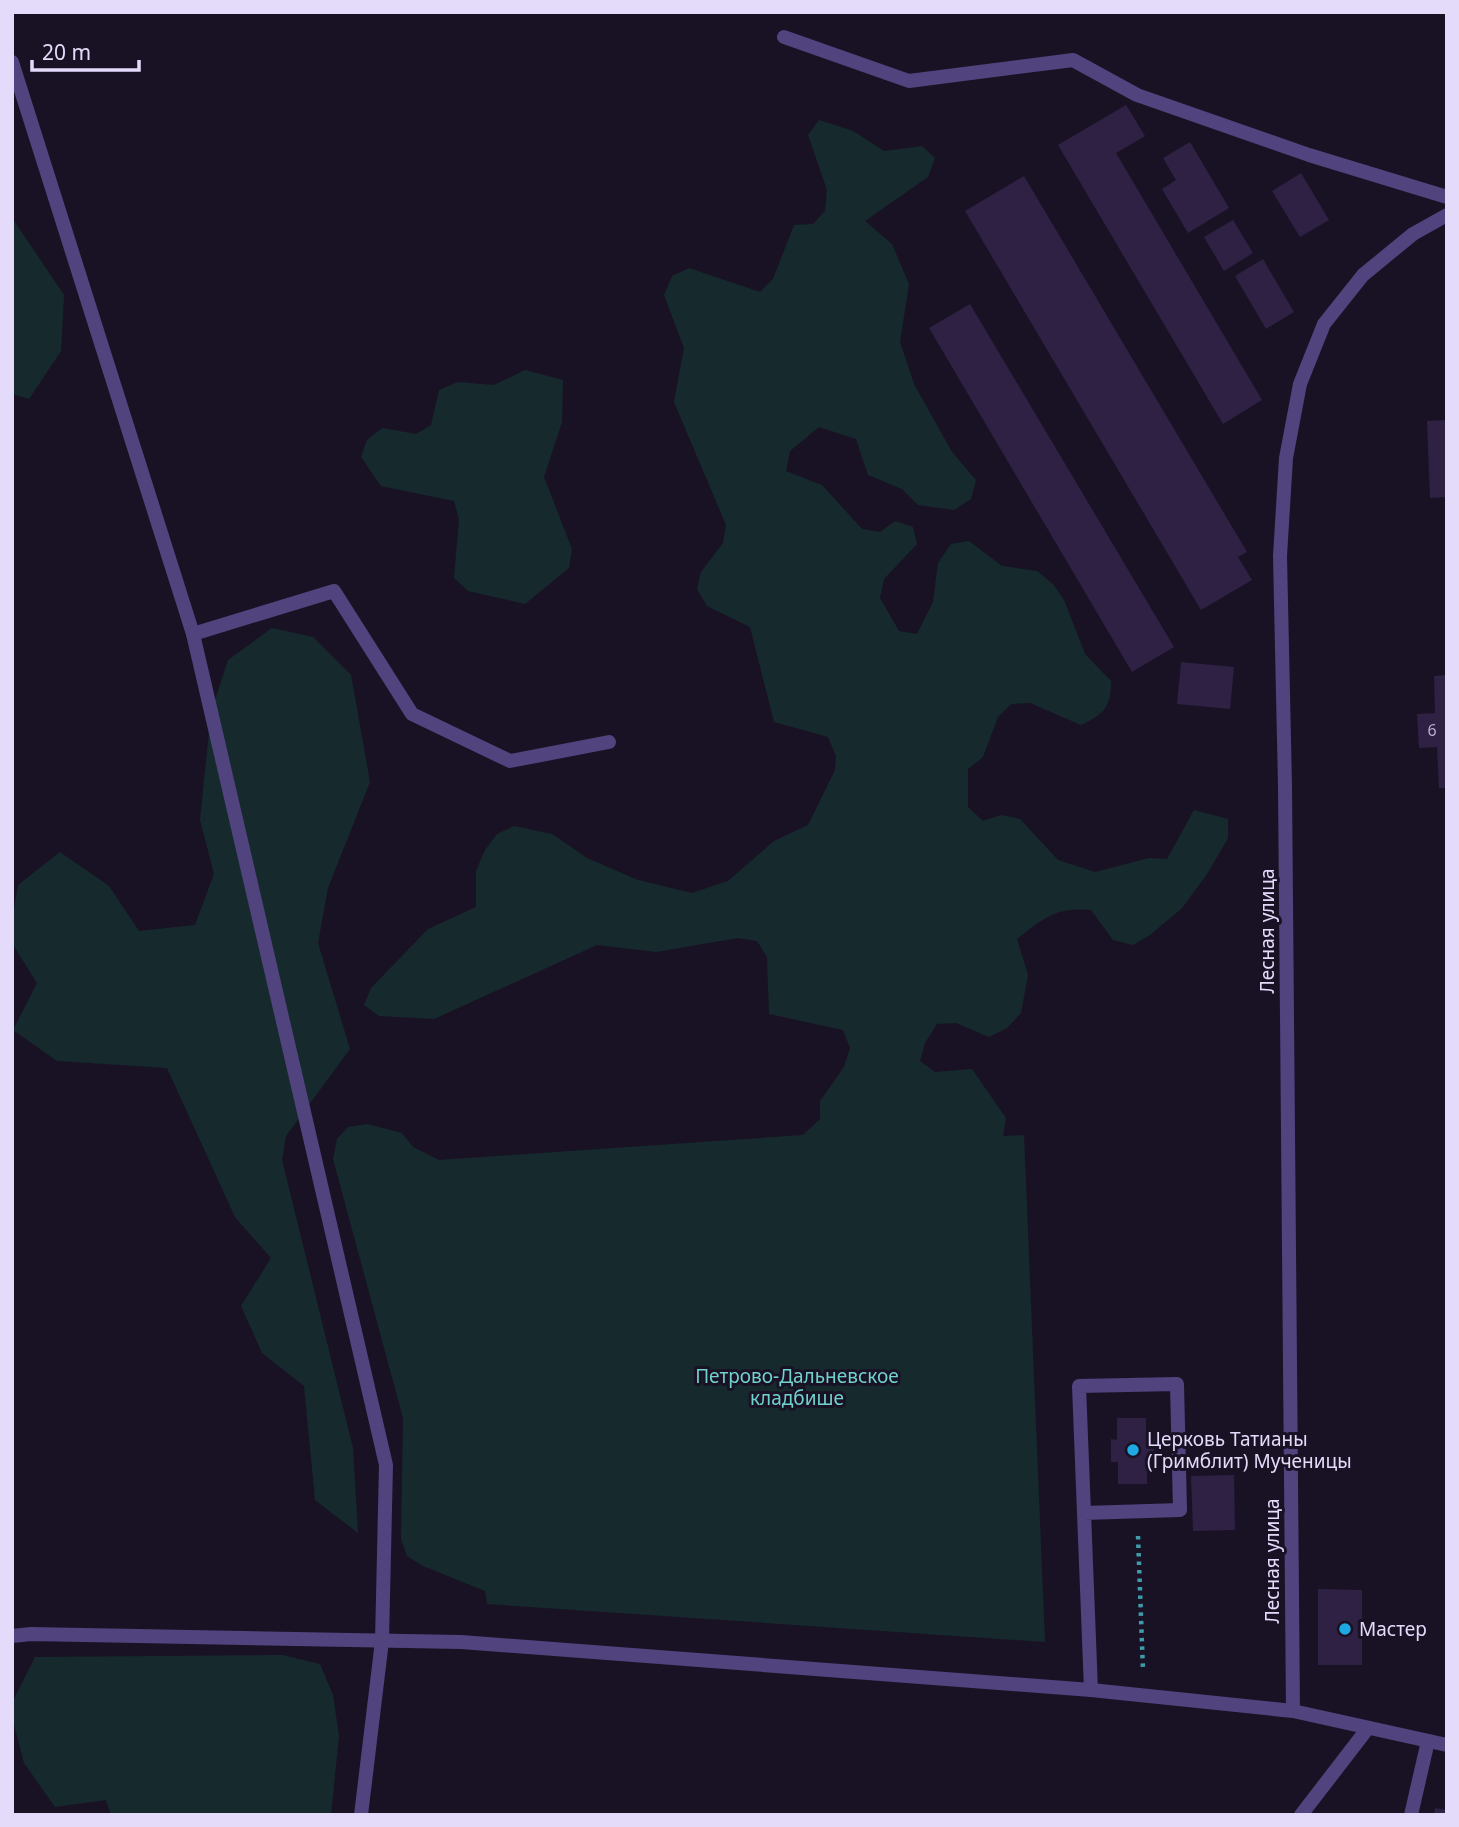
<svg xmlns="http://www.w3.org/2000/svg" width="1459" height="1827" font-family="'Noto Sans',sans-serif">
<rect width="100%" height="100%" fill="#191225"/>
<g fill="#162a2e">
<path d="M819 120 853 131 884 151 922 146 935 158 928 177 865 221 892 244 909 284 900 342 914 384 952 452 976 480 971 499 954 510 918 505 902 489 868 475 856 439 819 427 790 451 786 471 822 485 862 529 880 532 895 521 913 527 917 544 884 579 880 598 899 631 917 634 933 602 938 563 951 544 969 541 1002 566 1037 571 1053 584 1064 600 1085 654 1111 681C1111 707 1104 714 1081 725L1030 703 1011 704 998 717 983 757 968 769V807L983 821 1001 815 1020 819 1058 860 1095 872 1149 858 1167 859 1194 810 1228 819V838L1207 874 1182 908 1150 935 1133 945 1113 940 1091 910C1055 907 1044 918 1017 939L1028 975 1021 1013 1007 1028 989 1037 956 1023 937 1024 925 1043 920 1061 935 1072 972 1069 1006 1118 1003 1136 1024 1135 1045 1642 487 1604 485 1591 423 1566 407 1556 401 1539 403 1418 333 1159 337 1139 348 1127 367 1124 402 1133 413 1147 439 1160 803 1135 820 1119V1101L844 1067 850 1048 843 1030 769 1014 767 957 757 941 738 938 656 952 597 945 434 1019 379 1016 364 1005 371 988 428 929 476 907V871L485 850 497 834 514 826 552 834 587 858 638 880 692 893 728 881 774 841 808 825 835 770 836 756 828 737 774 722 750 627 707 606 697 589 701 572 723 543 726 525 674 402 684 348 664 295 672 276 689 268 760 292 773 279 794 225 813 224 825 211 827 190 808 135Z"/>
<path d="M12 218 64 295 61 351 29 399 12 394Z"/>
<path d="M525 370 563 380 562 422 544 477 572 549 569 568 525 604 468 591 454 578 459 519 454 501 381 486 361 457 367 440 382 428 416 434 431 425 439 390 458 382 494 385Z"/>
<path d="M272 628 313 637 351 675 370 782 328 888 318 943 350 1049 286 1136 282 1160 353 1448 358 1533 315 1500 304 1386 262 1353 241 1306 271 1258 235 1217 167 1068 57 1061 13 1030 37 983 12 943V920L18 885 60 852 109 886 139 931 195 925 214 874 200 820 211 712 228 660Z"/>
<path d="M282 1655 320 1664 333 1695 339 1736 331 1815H111L106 1800 55 1807 24 1763 12 1717V1703L35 1657Z"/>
</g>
<g fill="#2e2143">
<path d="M1126 105 1145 136 1116 153 1262 400 1223 424 1058 145Z"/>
<path d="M1190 142 1229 208 1188 233 1162 189 1176 180 1163 158Z"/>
<path d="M1301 173 1329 220 1300 237 1272 191Z"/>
<path d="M1024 176 1247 552 1238 557 1252 580 1201 610 965 211Z"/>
<path d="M1233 220 1253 253 1224 271 1204 237Z"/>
<path d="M1263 259 1294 312 1266 329 1235 276Z"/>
<path d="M970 304 1174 647 1132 672 929 328Z"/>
<path d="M1447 420V497L1430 498 1427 421Z"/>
<path d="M1181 662 1234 667 1230 709 1177 704Z"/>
<path d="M1447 675V788H1439L1437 747 1419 748 1417 714 1435 713 1434 676Z"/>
<path d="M1117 1418H1146V1439L1154 1438V1461H1147V1484H1118V1462H1111V1439L1117 1440Z"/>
<path d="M1234 1475 1235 1530 1193 1531 1191 1476Z"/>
<path d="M1318 1589 1362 1590V1665H1318Z"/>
<path d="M1435 1808 1447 1810V1815H1434Z"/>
</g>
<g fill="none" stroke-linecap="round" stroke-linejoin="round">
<path stroke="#3f9caa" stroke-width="4.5" stroke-dasharray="3.5 5" stroke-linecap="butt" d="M1138 1536 1143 1671"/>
<g stroke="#51437e" stroke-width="14">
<path d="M784 37 909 81 1073 60 1137 95 1309 155 1447 197"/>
<path d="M12 62 193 634 386 1465 382 1641 361 1815"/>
<path d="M193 634 334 591 412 714 510 761 609 742"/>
<path d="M1084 1513 1180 1510 1177 1384 1079 1386 1091 1690"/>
<path d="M12 1636 31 1634 461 1642 1091 1690 1293 1711"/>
<path d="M1301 1815 1368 1728"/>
<path d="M1411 1815 1428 1741"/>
</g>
<path stroke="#51437e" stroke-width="14" d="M1447 215 1413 234 1363 275 1324 324 1300 384 1286 458 1280 556 1285 786 1293 1711 1447 1745"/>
</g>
<g fill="#1ea9e3" stroke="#191225" stroke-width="2.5">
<circle cx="1133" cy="1450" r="7"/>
<circle cx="1345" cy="1629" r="7"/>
</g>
<g text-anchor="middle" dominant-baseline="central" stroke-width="6" stroke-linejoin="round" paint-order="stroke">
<g font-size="16" fill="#b6accc">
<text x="1432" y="730">6</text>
</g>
<g font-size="19" fill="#e4dafa" stroke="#191225">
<text transform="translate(1267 931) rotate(-90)">Лесная улица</text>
<text transform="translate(1272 1561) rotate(-90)">Лесная улица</text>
</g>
<g font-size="19" fill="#6fd2cc" stroke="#191225">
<text x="797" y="1376">Петрово-Дальневское<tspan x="797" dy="22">кладбише</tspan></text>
</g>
<g font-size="19" fill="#e4dafa" stroke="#191225" text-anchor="start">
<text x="1147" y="1439">Церковь Татианы<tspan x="1147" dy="22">(Гримблит) Мученицы</tspan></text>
<text x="1359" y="1629">Мастер</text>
</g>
</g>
<rect width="1459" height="1827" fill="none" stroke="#e4dafa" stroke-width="28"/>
<path d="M32 60v10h107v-10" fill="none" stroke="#e4dafa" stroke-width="3.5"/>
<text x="42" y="60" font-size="21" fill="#e4dafa" stroke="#191225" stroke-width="5" paint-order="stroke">20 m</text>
</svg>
